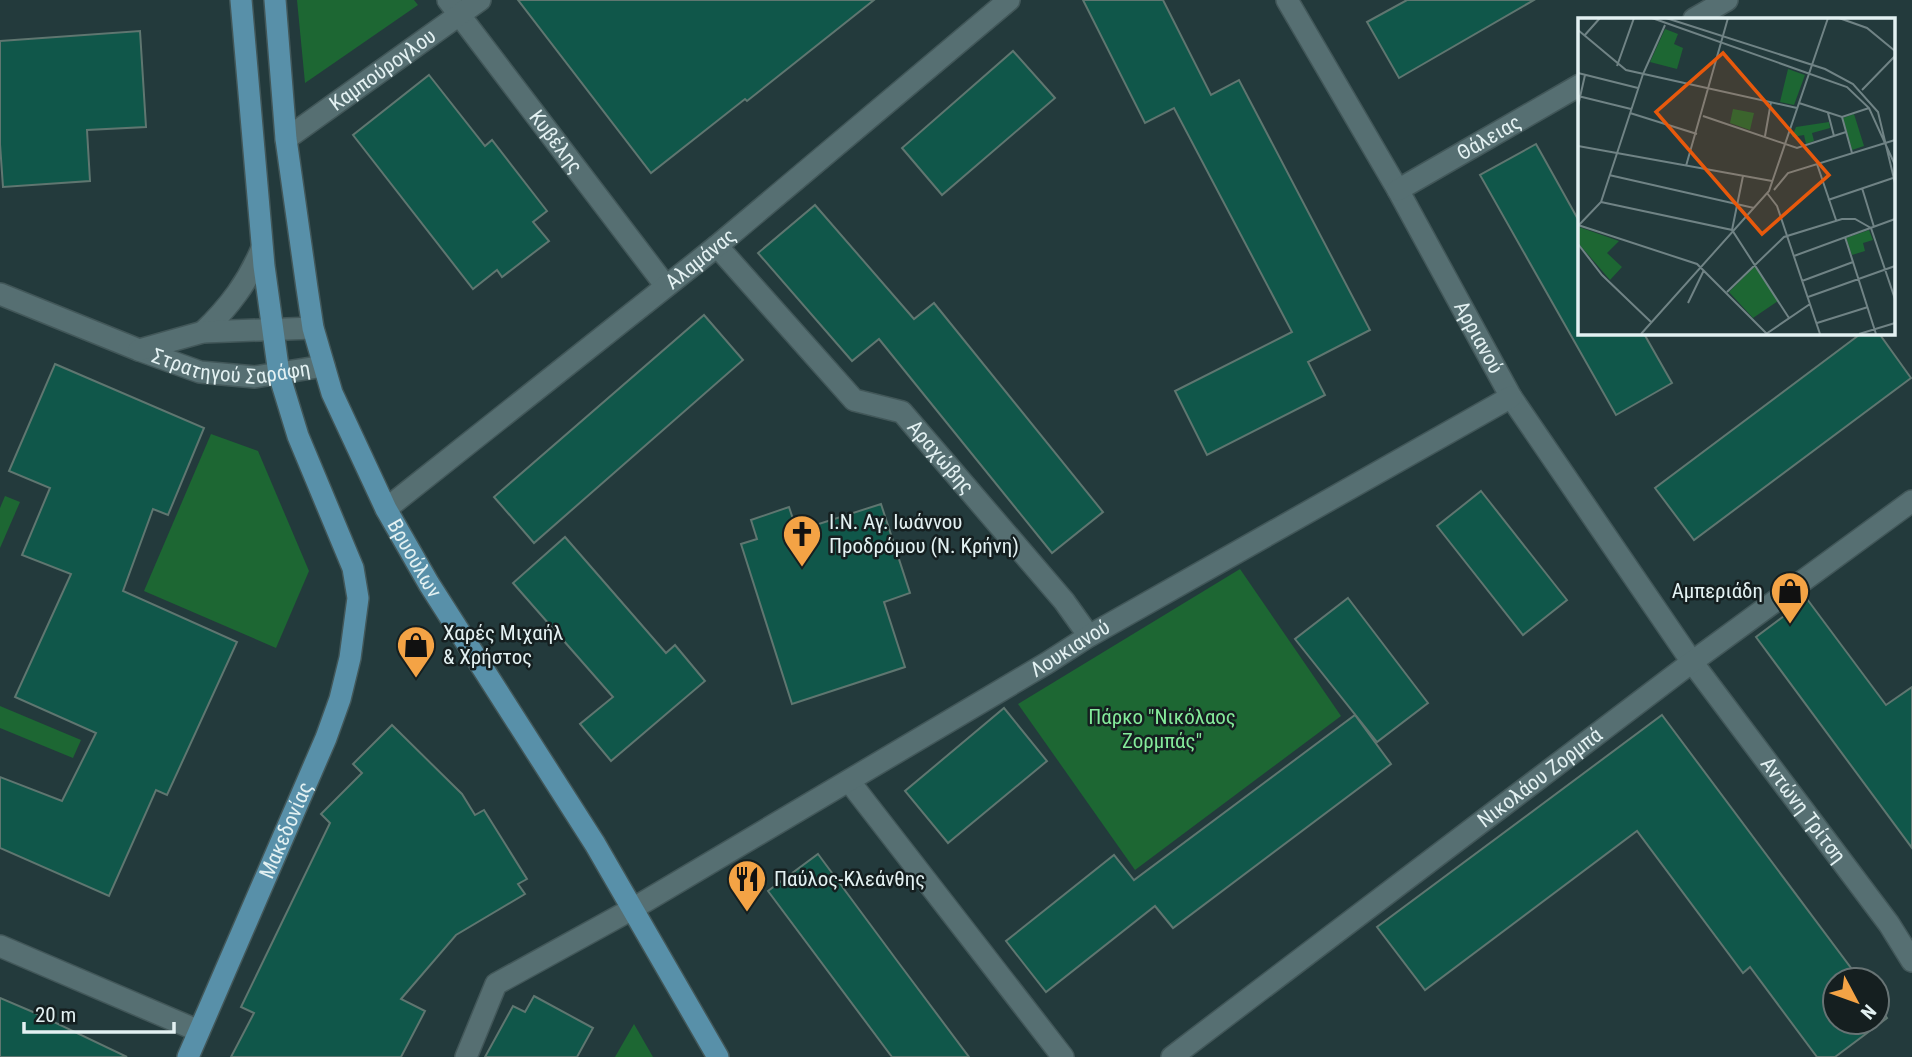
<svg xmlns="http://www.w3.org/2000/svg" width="1912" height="1057" font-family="'Roboto Condensed',sans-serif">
<rect width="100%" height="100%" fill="#233a3c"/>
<g fill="#1d6733">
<path d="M297 0H414L418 5 305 83Z"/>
<path d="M211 434 258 451 309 571 276 648 144 591Z"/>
<path d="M5 496 20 502 0 548V508Z"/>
<path d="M1240 569 1341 716 1135 870 1018 704Z"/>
<path d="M0 706 81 740 73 758 0 728Z"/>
<path d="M634 1024 653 1057H615Z"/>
</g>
<g fill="#10574a" stroke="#5f7670" stroke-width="2">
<path d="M518 0H874L747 101 745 99 651 173Z"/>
<path d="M1083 0H1163L1211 95 1239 80 1370 330 1308 362 1325 395 1207 455 1175 391 1292 332 1174 108 1145 123Z"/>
<path d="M1407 0H1534L1399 78 1367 22Z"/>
<path d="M140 31 146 127 87 130 90 181 3 187 0 144V41Z"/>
<path d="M1013 51 1055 98 942 195 902 148Z"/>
<path d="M429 75 485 146 492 140 547 211 533 222 549 241 502 277 497 270 473 289 353 135Z"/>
<path d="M1536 144 1579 221V332H1643L1672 383 1616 415 1480 175Z"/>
<path d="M815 205 914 319 934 303 1103 512 1052 553 879 339 852 361 758 253Z"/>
<path d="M704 315 743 360 534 543 494 497Z"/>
<path d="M1863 332H1878L1911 378 1694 540 1655 488Z"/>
<path d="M55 364 204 428 168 515 153 509 123 591 237 642 167 795 156 790 109 896 0 848V777L62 801 96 733 15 697 71 574 22 555 50 488 9 471Z"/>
<path d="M1481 491 1567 600 1523 635 1437 526Z"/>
<path d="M881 504 910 593 884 602 905 667 792 704 741 544 757 539 751 520 789 507 797 531Z"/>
<path d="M565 537 666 653 675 645 705 681 611 761 580 724 613 697 513 583Z"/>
<path d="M1348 598 1428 703 1377 742 1295 639Z"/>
<path d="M1807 599 1886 705 1912 687V848L1756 637Z"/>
<path d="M1004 708 1047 761 948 843 905 791Z"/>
<path d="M1355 715 1391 764 1173 928 1155 906 1046 992 1006 941 1114 855 1134 880Z"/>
<path d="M1662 715 1860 980H1835V1022H1877V1004L1887 1018 1835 1057H1817L1750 967 1743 973 1637 831 1425 990 1377 927Z"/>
<path d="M392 725 462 794 475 815 484 810 527 879 518 884 525 894 456 935 401 999 425 1011 401 1057H231L254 1013 241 1007 330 823 321 814 362 773 353 764Z"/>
<path d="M818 854 898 962 969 1057H892L768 891Z"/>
<path d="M534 996 593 1028 577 1057H485L513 1006 525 1012Z"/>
<path d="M0 998 33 1012 127 1057H0Z"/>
</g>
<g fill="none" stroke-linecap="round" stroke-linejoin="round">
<g stroke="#425759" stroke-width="24">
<g id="minor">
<path id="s1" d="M448 0 665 285"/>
<path id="s2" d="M1287 0 1398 190 1511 397 1692 662 1889 924 1912 961"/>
<path d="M1694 19 1727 0"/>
<path id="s3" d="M286 139 480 0"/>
<path id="s4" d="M1398 190 1580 85"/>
<path id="s5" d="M717 246 854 400 902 412 1064 601 1089 636"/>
<path id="s6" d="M0 294 139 350 200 372 255 377 324 366"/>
<path d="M203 332C229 307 248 282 262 248"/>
<path d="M139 350 203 332 313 328"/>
<path id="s7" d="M386 509 717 246 1009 0"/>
<path d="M849 781 1063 1057"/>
<path d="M0 946 199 1031"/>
<path id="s8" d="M466 1057 496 984 634 908 1047 663 1089 636 1511 397"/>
<path id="s9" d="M1172 1057 1692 662 1912 501"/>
</g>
</g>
<g stroke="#425759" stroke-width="24">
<g id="major">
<path id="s10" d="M275 0 286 139 307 288 313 328 332 393 386 509 429 584 595 844 718 1057"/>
<path id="s11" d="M188 1057 326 738 340 699 350 658 358 598 353 568 298 436 279 374 264 266 241 0"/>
</g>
</g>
<use href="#minor" stroke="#566f72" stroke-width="21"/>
<use href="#major" stroke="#5890a9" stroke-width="21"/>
</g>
<defs>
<g id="church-pin" transform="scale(2.0125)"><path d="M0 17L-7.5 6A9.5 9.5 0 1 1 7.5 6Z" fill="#f4a345" stroke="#151f20"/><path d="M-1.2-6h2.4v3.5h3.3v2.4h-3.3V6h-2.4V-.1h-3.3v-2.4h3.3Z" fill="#111"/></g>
<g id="shop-pin" transform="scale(2.0125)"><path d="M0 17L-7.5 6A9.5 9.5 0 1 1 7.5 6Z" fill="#f4a345" stroke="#151f20"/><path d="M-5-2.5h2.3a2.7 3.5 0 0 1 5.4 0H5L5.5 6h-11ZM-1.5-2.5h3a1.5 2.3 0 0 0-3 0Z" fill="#111"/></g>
<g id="restaurant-pin" transform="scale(2.0125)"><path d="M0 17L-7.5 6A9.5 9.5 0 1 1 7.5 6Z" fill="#f4a345" stroke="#151f20"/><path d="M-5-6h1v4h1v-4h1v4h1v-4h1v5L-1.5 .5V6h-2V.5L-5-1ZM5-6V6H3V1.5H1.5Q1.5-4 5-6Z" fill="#111"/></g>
</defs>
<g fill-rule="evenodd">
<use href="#church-pin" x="802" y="534"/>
<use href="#shop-pin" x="1790" y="591"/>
<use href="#shop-pin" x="416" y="645"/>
<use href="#restaurant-pin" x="747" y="879"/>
</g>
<g text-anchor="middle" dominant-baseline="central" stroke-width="5" stroke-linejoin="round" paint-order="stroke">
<g font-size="21" fill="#e3f1f2" stroke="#151f20">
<text stroke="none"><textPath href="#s3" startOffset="119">Καμπούρογλου</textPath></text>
<text stroke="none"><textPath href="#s4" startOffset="105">Θάλειας</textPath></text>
<text stroke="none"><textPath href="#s1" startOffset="178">Κυβέλης</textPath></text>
<text stroke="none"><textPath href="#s7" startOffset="402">Αλαμάνας</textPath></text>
<text stroke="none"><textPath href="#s2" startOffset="388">Αρριανού</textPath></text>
<text stroke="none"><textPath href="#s6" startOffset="245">Στρατηγού Σαράφη</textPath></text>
<text stroke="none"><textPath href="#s5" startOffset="315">Αραχώβης</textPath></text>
<text stroke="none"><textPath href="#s10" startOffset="583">Βρυούλων</textPath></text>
<text stroke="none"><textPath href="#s8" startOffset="744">Λουκιανού</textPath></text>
<text stroke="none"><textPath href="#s9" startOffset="462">Νικολάου Ζορμπά</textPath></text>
<text stroke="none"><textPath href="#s2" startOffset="962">Αντώνη Τρίτση</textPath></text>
<text stroke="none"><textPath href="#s11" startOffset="247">Μακεδονίας</textPath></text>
</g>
<g font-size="21" fill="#e3f1f2" stroke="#151f20" text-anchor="start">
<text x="829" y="522">Ι.Ν. Αγ. Ιωάννου<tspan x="829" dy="24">Προδρόμου (Ν. Κρήνη)</tspan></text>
<text x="1763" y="591" text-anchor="end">Αμπεριάδη</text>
<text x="443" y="633">Χαρές Μιχαήλ<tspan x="443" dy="24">&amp; Χρήστος</tspan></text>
<text x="774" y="879">Παύλος-Κλεάνθης</text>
</g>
<g font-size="21" fill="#84ea9a" stroke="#151f20">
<text x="1162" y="717">Πάρκο "Νικόλαος<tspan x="1162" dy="24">Ζορμπάς"</tspan></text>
</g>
</g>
<g transform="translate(1578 18)">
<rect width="317" height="317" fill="#233a3c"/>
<path d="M87 11 100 16 96 26 105 30 99 51 72 44ZM210 51 227 57 216 87 202 84ZM155 91 176 95 172 112 152 105ZM276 96 286 128 274 132 265 100ZM251 104 252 110 234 115 236 123 228 126 226 117 214 119 218 109ZM1 209 41 223 29 235 44 249 32 262 0 225ZM291 212 295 222 285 225 287 233 274 237 268 220ZM177 248 200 283 175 300 151 274Z" fill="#1d6733"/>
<path fill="none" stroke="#708385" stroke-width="2" d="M74 0 269 69 291 90 317 147M88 0 247 51 275 66 300 94 317 165M261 0 289 10 317 33M0 12 48 52 219 90M6 18 22 0M39 48 56 0M0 55 60 70M284 72 317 38M0 78 53 91M221 85 264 99 291 90M0 88 7 57M52 95 119 116M250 95 256 118M125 98 219 130 268 114M264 99 274 135M187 118 193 84M0 128 194 163M239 146 258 202M108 148 150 0M31 157 176 190M284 170 296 209M196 172 210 155 317 122M189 175 199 188 242 316M250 182 315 160M23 184 154 212 211 300M0 207 119 246 189 316M0 208 23 184 65 56 87 7M293 210 317 281M154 212 165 158M267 219 298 316M0 226 24 257 73 304M216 238 317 201M224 263 275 244M149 274 206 219 264 201H277L293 210M230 279 317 248M110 285 126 252M239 305 290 289M63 316 191 173 250 0M188 316 232 286M281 316 317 305"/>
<path fill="#e8590c" fill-opacity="0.15" stroke="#e8590c" stroke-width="3.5" d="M145 35 251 157 184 216 78 94Z"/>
<rect width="317" height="317" fill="none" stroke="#e3f1f2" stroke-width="3.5"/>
</g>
<g transform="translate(1856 1001) rotate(131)"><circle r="33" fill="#151f20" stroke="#677374" stroke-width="2"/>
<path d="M0-5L12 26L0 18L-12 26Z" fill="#f4a345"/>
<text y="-10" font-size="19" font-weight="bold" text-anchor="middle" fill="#e3f1f2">N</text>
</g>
<path d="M24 1022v10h150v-10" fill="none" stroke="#e3f1f2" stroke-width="3.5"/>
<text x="35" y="1022" font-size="21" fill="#e3f1f2" stroke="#151f20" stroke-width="5" paint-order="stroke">20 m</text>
</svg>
